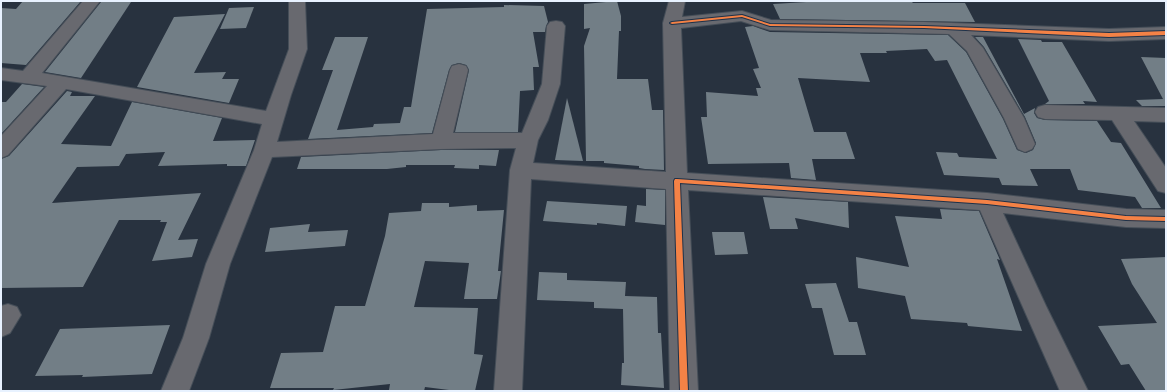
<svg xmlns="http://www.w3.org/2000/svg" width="1167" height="392" font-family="'Zilla Slab',serif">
<rect width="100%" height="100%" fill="#28323f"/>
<g fill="#727e86">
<path d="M23 1H81L26 65 1 63V8L16 9Z"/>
<path d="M129 1 131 2 81 78 45 72 101 2Z"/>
<path d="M617 1 621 16V31H619L617 79H648L652 110H663L664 170 645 169 639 168V166L604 163V161H586L584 46 590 28 584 29V4Z"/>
<path d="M823 1H911L913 3H965L975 22 780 19 773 4Z"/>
<path d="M504 5 544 6 548 22 546 26 545 32H533L539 67H533L534 90 520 91 518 132H455L469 70 466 65 459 63 452 65 449 70 432 133 308 139 333 70H322L335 37H368L337 130 373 127 374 124 400 123 404 107H411L427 9 504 7Z"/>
<path d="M254 7 246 28 220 29 229 8Z"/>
<path d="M225 14 194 73 226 72 222 79H239L229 103 137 87 174 17Z"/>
<path d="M753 26 770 32 948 35 966 52 1003 119 1017 150 1026 153 1033 150 1036 143 1025 117 984 47 975 37H983L1024 114 1035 108 1034 113 1037 118 1045 120 1097 121 1111 142 1121 143 1161 208H1142L1135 197 1078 190 1070 169H1030L1038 186 1002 185 999 178 944 175 936 152 957 153 959 157 997 159 947 60 935 61 927 49 886 51 887 53H860L870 82 798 78 814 132H846L855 159H812L816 180 791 178 789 163 708 164 701 117H707L706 92 758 96 756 88H761L753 69 759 68 745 27Z"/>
<path d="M1018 39 1041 40 1042 42H1062L1097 102 1083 101 1085 104H1045L1049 101Z"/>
<path d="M1141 57 1166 58V106H1142L1136 100 1163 99Z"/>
<path d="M22 84 44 87 1 134V102H6Z"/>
<path d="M67 91 72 92 70 96H95L61 144 111 146 132 102 222 118 213 141 255 140 246 166H227V164L158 166 165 152 126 154 119 166 77 167 52 203 201 193 178 240 198 239 192 257 152 261 167 222H160L161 220H119L83 287 1 288V159L9 156Z"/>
<path d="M567 98 583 161 555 160Z"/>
<path d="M441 150H499L496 166 479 165V169L454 168 455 165H406V167L387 169H297L301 157Z"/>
<path d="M646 189 665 190V225L635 222 637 205 646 206Z"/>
<path d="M763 197 848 202 849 228 795 218 798 229H770Z"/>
<path d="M547 201 627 206 625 226 597 223V225L543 221Z"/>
<path d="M422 203H449V207L477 205V211L504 210 498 271H501L497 299H464L469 263 425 261 414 307 478 308 474 354 483 355 475 391H457L425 387 424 391 389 390 390 384 333 390 334 388H270L281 353 323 352 335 306H365L385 236 389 213 421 211Z"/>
<path d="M940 209 979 211 1000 260 997 259 1022 331 968 326 967 323 911 319 905 296 858 288 856 257 909 267 895 216 942 219Z"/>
<path d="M310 224 308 232 348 230 345 246 265 252 270 228Z"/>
<path d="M712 232H744L748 254 715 255Z"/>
<path d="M1166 257V391H1146L1129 364 1121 365 1098 326 1157 323 1132 284 1121 259Z"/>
<path d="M539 272 567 273V280L626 282 625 296 657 297 658 333H661L664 388 621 385 622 363H624L623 309 594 308V302L537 300Z"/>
<path d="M836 283 849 322H857L866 355H834L822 308H812L805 284Z"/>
<path d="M170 325 152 374 82 377 83 375 35 376 60 329Z"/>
</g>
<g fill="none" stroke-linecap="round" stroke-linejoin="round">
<g stroke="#454e58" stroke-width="2">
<g id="minor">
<path d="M83 1H100L42 73 266 111 289 49V1H305L307 49 291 95 277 142 433 134 450 70 452 66 459 64 466 66 468 70 453 133H522L542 84 547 26 550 22 556 21 562 22 565 26 560 84 548 120 538 140 533 163 666 172 663 23 669 1H685L682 17 742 11 771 20 924 22 1109 29 1166 27V39L1109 41 971 35 983 48 1024 118 1035 144 1032 149 1025 152 1018 149 1004 118 967 51 949 34 770 30 741 21 681 28 687 173 987 193 1126 209 1166 210V228L1126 227 1003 213 1046 306 1088 391H1060L980 210 688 190 698 391H670L666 189 531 179 522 391H494L510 170 516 148 441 149 272 157 230 264 209 338 189 391H161L183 338 206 264 254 150 262 124 66 89 8 155 1 158V136L47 86 1 80V68L23 71Z"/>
<path d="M1045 105 1166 108V122L1134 121 1166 168V193L1158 191 1112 120 1045 119 1038 117 1035 112 1038 107Z"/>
<path d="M8 304 17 307 21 315 10 333 1 337V306Z"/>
</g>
</g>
<use href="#minor" fill="#68696f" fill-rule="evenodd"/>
<g stroke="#1e3149" stroke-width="2">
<g id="cycleway">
<path d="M742 15 770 24 924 26 1109 33 1166 31V35L1109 37 924 28 770 26 742 17 672 24 670 23 672 22Z"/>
<path d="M675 179H677L987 200 1126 216 1166 217V221L1126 220 987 204 680 183 688 391H680L674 181Z"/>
</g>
</g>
<use href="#cycleway" fill="#f48246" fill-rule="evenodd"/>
</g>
<rect width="1167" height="392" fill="none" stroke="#e8f2ff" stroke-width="4"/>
</svg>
